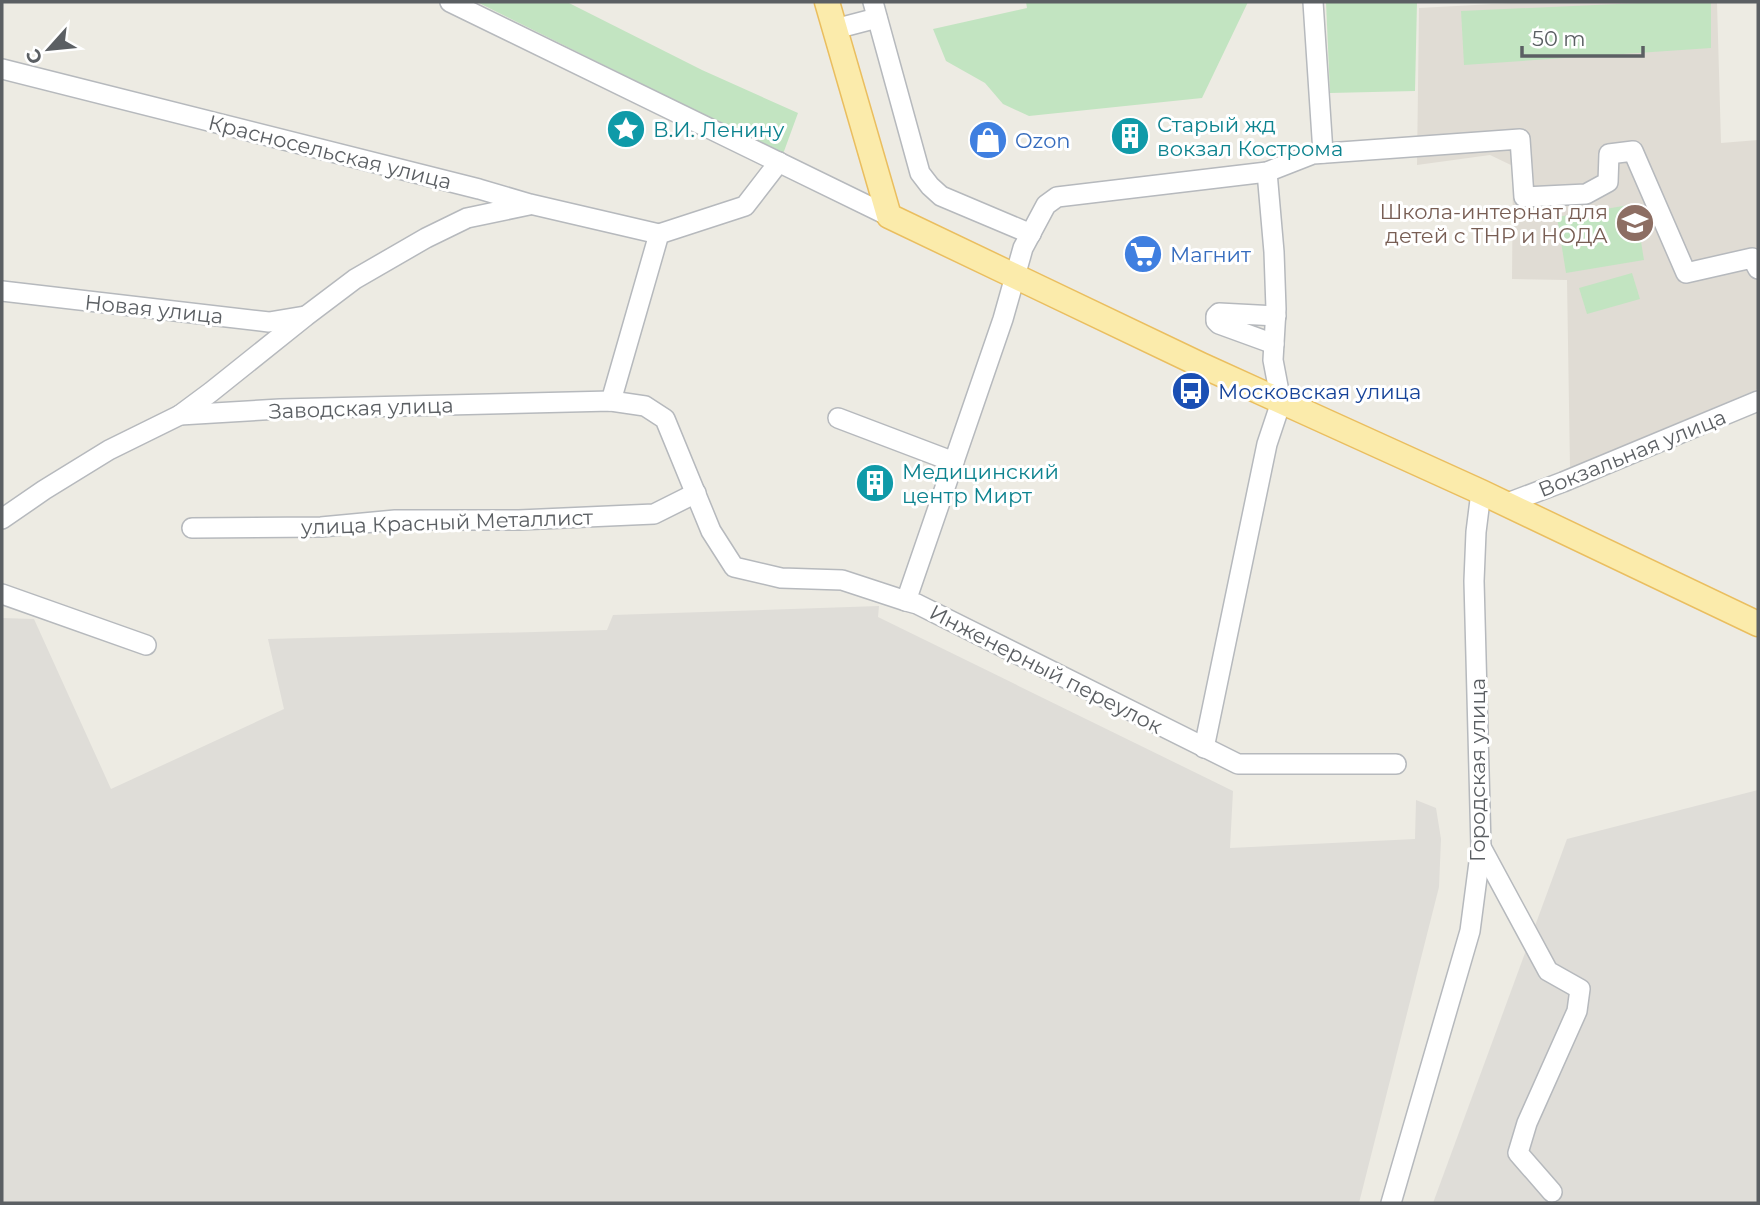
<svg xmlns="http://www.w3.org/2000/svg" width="1760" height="1205" font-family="Montserrat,sans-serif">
<rect width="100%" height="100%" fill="#edebe3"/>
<g fill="#dfddd8">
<path d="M879 606 878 617 1233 791 1230 848 1415 839 1416 800 1436 808 1441 839 1439 887 1359 1203H2V618L34 619 111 789 284 709 268 639 607 630 613 615Z"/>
<path d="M1758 790V1203H1433L1567 839Z"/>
</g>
<path fill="#e0dcd4" d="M1531 2H1717L1721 143 1758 140V389L1570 468 1567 280 1512 279 1513 166 1490 155 1417 165 1419 8Z"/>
<g fill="#c2e4c1">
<path d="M477 2H567L702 70 798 113 783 154Z"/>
<path d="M1026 2H1248L1202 98 1029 116 1003 104 985 83 946 61 933 29 1027 8Z"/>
<path d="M1326 2H1417L1415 91 1330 93Z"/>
<path d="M1661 2H1711V48L1464 65 1461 11Z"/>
<path d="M1635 204 1644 260 1566 273 1557 217Z"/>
<path d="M1632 273 1640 299 1587 314 1579 288Z"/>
</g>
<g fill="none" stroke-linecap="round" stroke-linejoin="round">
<g stroke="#b6b9bd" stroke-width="22">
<g id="minor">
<path d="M450 2 889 216"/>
<path d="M873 2 920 173 930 186 941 196 1031 234"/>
<path d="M1313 2 1323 153"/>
<path d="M835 29 877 18"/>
<path d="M2 69 479 189 530 204 659 234"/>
<path d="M2 291 269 322 305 316"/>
<path d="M1274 344 1219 324 1216 321V316L1219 313 1276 316"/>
<path d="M611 401 659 234 745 206 779 162"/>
<path d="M180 415 211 392 306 316 355 279 426 238 467 218 529 205"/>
<path d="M838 418 954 462"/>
<path d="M1505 504 1563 482 1758 401"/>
<path d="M2 519 44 490 109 450 180 415 280 409 611 401 645 406 665 419 711 531 734 567 781 578 842 580 906 601"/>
<path d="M192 528 321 527 395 520H519L654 514 696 493"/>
<path d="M2 594 146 645"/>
<path d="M1204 748 1267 444 1281 402 1273 360 1276 309 1274 252 1267 172"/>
<path d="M1396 764H1238L917 604 906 601 1003 319 1023 248 1046 205 1057 197 1267 172 1313 154 1520 139 1524 197 1586 194 1608 182 1609 154 1633 151 1686 273 1752 258 1758 269"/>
<path d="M1481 847 1548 971 1580 989 1577 1011 1527 1123 1518 1153 1552 1192"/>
<path d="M1391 1203 1470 931 1481 847 1474 581 1476 532 1481 492"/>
</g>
</g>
<g stroke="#eabe5f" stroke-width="27">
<path id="major" d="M827 2 889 216 1201 365 1481 492 1758 624"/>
</g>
<use href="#minor" stroke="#fff" stroke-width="19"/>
<use href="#major" stroke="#fbebab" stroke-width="24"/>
</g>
<defs>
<g id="sight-disc" transform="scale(2.0125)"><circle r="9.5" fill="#0f9aa8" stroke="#fff"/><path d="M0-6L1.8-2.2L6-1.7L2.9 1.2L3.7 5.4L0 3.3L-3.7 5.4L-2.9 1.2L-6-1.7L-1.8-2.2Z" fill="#fff"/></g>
<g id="building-disc" transform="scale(2.0125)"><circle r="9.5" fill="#0f9aa8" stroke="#fff"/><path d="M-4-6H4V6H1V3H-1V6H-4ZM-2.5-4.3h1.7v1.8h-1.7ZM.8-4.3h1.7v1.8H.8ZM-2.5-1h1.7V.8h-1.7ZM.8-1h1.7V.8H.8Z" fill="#fff"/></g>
<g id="shop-disc" transform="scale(2.0125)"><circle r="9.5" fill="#3f7fe0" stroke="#fff"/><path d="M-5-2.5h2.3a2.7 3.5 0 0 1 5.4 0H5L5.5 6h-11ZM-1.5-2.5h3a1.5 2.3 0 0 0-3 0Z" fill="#fff"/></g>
<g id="school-disc" transform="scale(2.0125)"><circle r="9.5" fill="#8d6e63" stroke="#fff"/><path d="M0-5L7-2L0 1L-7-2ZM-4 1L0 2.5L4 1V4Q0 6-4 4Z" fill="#fff"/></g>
<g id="supermarket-disc" transform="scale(2.0125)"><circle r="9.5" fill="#3f7fe0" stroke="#fff"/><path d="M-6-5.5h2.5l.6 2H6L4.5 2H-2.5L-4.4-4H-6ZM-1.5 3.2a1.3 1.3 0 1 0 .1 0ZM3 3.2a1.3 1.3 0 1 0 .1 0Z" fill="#fff"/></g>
<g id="bus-disc" transform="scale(2.0125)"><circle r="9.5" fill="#1a4fb4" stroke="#fff"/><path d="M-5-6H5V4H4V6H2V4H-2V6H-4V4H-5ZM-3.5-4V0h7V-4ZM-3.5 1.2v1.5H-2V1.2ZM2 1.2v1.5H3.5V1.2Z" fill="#fff"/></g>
</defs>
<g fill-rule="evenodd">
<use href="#sight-disc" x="626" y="129"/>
<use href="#building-disc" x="1130" y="136"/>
<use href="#shop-disc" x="988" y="140"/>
<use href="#school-disc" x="1635" y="223"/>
<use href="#supermarket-disc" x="1143" y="254"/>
<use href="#bus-disc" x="1191" y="391"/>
<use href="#building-disc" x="875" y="483"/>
</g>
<g text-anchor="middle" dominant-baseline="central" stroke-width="6" stroke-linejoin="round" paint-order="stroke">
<g font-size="21" fill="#0d838f" stroke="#fff" text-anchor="start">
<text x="1157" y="124">Старый жд<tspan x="1157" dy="24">вокзал Кострома</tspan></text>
<text x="653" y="129">В.И. Ленину</text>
<text x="902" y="471">Медицинский<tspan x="902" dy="24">центр Мирт</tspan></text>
</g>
<g font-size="21" fill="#366cbe" stroke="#fff" text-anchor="start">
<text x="1015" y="140">Ozon</text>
<text x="1170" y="254">Магнит</text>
</g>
<g font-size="21" fill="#5b5f63" stroke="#fff">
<text transform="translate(330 152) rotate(14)">Красносельская улица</text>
<text transform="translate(154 309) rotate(6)">Новая улица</text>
<text transform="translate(361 408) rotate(-2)">Заводская улица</text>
<text transform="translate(1632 453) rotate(-22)">Вокзальная улица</text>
<text transform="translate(447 522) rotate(-2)">улица Красный Металлист</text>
<text transform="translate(1046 669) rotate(27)">Инженерный переулок</text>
<text transform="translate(1477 770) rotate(-90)">Городская улица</text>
</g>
<g font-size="21" fill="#785e54" stroke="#fff" text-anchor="end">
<text x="1608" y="211">Школа-интернат для<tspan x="1608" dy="24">детей с ТНР и НОДА</tspan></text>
</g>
<g font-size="21" fill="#164399" stroke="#fff" text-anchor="start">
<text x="1218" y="391">Московская улица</text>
</g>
</g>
<rect width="1760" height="1205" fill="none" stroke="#5b5f63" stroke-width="7"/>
<g transform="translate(49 49) rotate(243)" stroke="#ffffff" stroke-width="5" paint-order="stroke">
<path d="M0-5L12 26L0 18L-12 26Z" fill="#5b5f63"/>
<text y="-10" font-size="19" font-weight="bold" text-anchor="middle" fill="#5b5f63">С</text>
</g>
<path d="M1522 46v10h121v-10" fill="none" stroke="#5b5f63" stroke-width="3.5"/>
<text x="1532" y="46" font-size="21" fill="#5b5f63" stroke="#ffffff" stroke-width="5" paint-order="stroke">50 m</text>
</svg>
